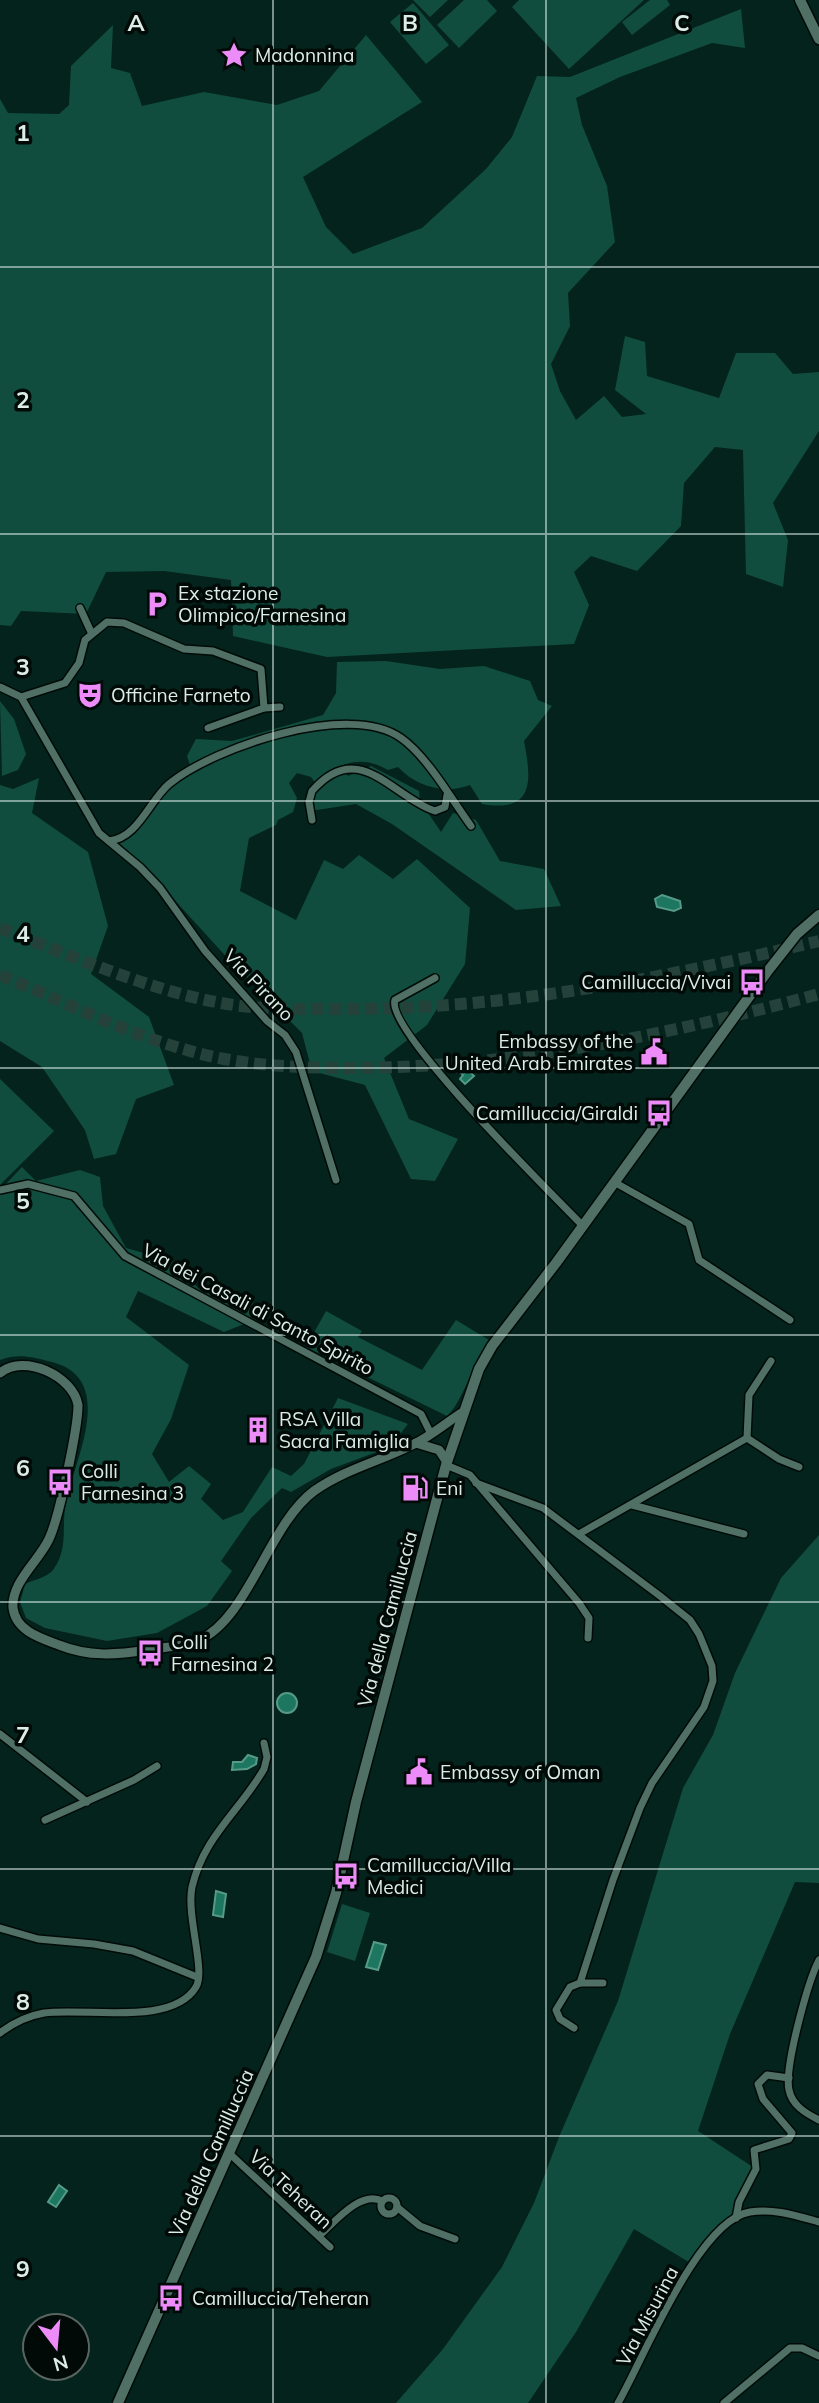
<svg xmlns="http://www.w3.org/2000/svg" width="819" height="2403" font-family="Mulish,sans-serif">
<rect width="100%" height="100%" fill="#04231c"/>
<g fill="#114d3e">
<path d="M413 0H448L430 17Z"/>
<path d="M464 0H487L497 11 459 48 437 25Z"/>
<path d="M519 0H644L569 69 512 7Z"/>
<path d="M650 0H667L670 5 632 35 622 22Z"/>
<path d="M413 3 449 45 426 64 390 22Z"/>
<path d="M741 9 745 48 712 43 620 77 576 98 582 125 607 186 615 242 568 293 570 326 551 364 560 391 576 420 604 396 622 417 646 414 615 390 625 336 645 342 647 376 719 398 736 353H775L793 374 819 372V431L773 503 788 540 783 587 746 574 743 450 715 447 684 483 681 526 637 571 591 556 574 572 589 605 574 644 327 657 233 636 231 580 164 571 106 572 86 614 21 611 11 626 0 625V99L8 113 59 114 69 105 71 66 113 25 111 68 130 73 142 106 204 92 277 105 319 91 366 35 422 102 303 177 326 227 353 254 422 228 486 169 512 137 537 76 570 77Z"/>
<path d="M386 661 440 669 484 666 530 681 538 700 552 706 524 741C532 782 534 813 482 804L470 785C445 795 415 786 398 767L388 770C372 761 358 759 341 766L348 776 371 766 419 791 420 801 441 832 453 813 476 820 500 861 544 869 561 906 516 910 392 824 356 804 310 811 316 784 311 777 297 773 289 783 297 798 293 812 278 820 276 825 249 838 240 891 296 920 324 860 343 869 359 855 393 879 417 859 470 908 465 964 427 1025 384 1058 409 1119 458 1139 435 1181 411 1179 365 1085 312 1071 302 1033 232 963 138 860 118 842C147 822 161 790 192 771L187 756 196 739 232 741 323 715 336 693 337 662Z"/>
<path d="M0 701 14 719 26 754 18 770 2 776Z"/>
<path d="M39 778 32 813 88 852 108 926 91 974 149 1017 174 1085 136 1099 116 1154 94 1159 85 1130 42 1067 0 1041V785L13 789Z"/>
<path d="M0 1079 54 1131 0 1185Z"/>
<path d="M22 1167 36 1181 80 1170 100 1177 103 1206 126 1248 175 1262 198 1288 246 1295 264 1316 224 1332 138 1291 126 1317 189 1365 171 1419 152 1454 169 1482 189 1466 211 1484 201 1499 223 1520 243 1512 272 1467 291 1476 304 1464 338 1398 408 1424 390 1447 331 1469 291 1492 282 1488 251 1518 221 1561 232 1571 207 1606 157 1633 107 1641 45 1628 26 1618 20 1602 25 1584C33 1580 48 1577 53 1570 69 1549 61 1526 66 1502 74 1461 118 1379 52 1362 32 1357 19 1353 0 1360V1190Z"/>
<path d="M326 1311 362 1331 358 1337 422 1370 456 1320 489 1340C476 1358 461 1405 447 1416L306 1347Z"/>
<path d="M819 1535V1883L795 1882 730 2034 698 2131 756 2169 736 2218 692 2264 634 2229 576 2332 528 2403H396L443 2349 502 2267 534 2203 559 2137 618 2001 683 1788 713 1735 735 1673 781 1578Z"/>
<path d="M342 1904 370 1913 355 1961 327 1952Z"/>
</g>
<g fill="#1c7660" stroke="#569a88" stroke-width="2">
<path d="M662 895 680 901 681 908 674 911 657 907 655 899Z"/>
<path d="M458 1060 474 1076 465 1084 460 1079 463 1075 453 1065Z"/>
<circle cx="287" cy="1703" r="10"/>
<path d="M248 1755 257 1758 256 1764 247 1769 232 1770 233 1762H242Z"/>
<path d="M216 1891 226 1894 223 1917 213 1915Z"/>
<path d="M374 1942 386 1945 378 1970 366 1967Z"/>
<path d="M59 2185 67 2191 56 2207 48 2202Z"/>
</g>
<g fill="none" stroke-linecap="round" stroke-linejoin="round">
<g stroke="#24413a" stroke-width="12" stroke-dasharray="12 6" stroke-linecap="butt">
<path d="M0 928C67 954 146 989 216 1002 255 1010 297 1009 337 1009 501 1010 660 979 819 941"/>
<path d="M0 975C61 1000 124 1033 187 1050 240 1066 300 1068 355 1068 512 1067 668 1035 819 994"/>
</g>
<g stroke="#000b07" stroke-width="10">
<g id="minor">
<path d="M80 608 91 632"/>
<path d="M0 687 21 697 99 833 140 867 160 888 205 951 267 1021 285 1035 296 1052 336 1180"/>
<path d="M21 697 65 683 79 663 85 640 107 622 124 623 184 649 213 651 261 669 264 708 208 728"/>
<path d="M264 708 280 707"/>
<path d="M312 820 309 802 312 791C359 737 392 797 435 811L445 807 447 795"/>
<path d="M109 841C138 838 149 801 169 784 214 747 350 701 401 738 427 756 452 800 471 826"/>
<path d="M435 978 395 1000C384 1029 555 1197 583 1226"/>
<path d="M614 1182 689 1224 699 1260 790 1320"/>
<path d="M0 1190 28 1184 74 1196 125 1256 421 1414 430 1432"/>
<path d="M747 1438 749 1395 771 1361"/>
<path d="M446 1465 470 1475 579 1603 589 1618 588 1638"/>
<path d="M476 1483 543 1508 660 1596 690 1620 699 1634 712 1666 713 1681 704 1707 652 1783 640 1808 613 1880 580 1983H603"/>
<path d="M632 1505 744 1534"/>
<path d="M579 1534 747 1438 779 1459 799 1467"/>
<path d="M0 1734 87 1802"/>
<path d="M45 1820 134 1780 157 1766"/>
<path d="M0 1928 38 1939 94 1944 133 1951 197 1977"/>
<path d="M819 1960C808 1981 784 2068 789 2090 792 2105 805 2113 819 2120"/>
<path d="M574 2028 560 2019 556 2010 570 1987 580 1983"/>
<path d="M0 2033C13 2023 27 2016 44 2013 85 2007 172 2027 196 1987 206 1971 186 1915 192 1887 204 1836 239 1812 264 1769L267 1757 264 1743"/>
<path d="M230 2154 330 2247"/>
<circle cx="389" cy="2206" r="8"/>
<path d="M397 2207 420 2226 455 2239"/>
<path d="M736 2218 739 2202 756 2169 754 2150 789 2139 792 2133 763 2099 758 2084 767 2075 789 2078"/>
<path d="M319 2236C334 2223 360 2190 382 2201"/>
<path d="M618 2403C643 2360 698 2220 750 2212 774 2208 797 2216 819 2222"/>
<path d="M724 2403 790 2348H802L819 2356"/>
</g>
</g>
<g stroke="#000b07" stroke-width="12">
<g id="tertiary">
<path d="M0 1373C24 1353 73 1376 78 1405 78 1428 59 1518 49 1539 39 1561 11 1582 13 1608 16 1631 40 1638 59 1645 89 1657 116 1655 147 1650 164 1647 183 1647 199 1640 248 1619 269 1524 314 1491 345 1469 381 1461 414 1444 431 1436 447 1422 463 1412"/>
<path d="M416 1443 439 1450 447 1462"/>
</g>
</g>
<g stroke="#000b07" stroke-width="13">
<g id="secondary">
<path d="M800 0 819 39"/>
<path d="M118 2403 316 1957 336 1893 356 1802 446 1465 479 1369 492 1346 556 1263 767 972 797 934 819 915"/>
</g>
</g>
<use href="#minor" stroke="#507066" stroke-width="7"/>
<use href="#tertiary" stroke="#507066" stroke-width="9"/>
<use href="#secondary" stroke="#507066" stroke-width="10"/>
</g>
<path fill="none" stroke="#dcede7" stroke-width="2" stroke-opacity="0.55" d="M273 0V2403M546 0V2403M0 267H819M0 534H819M0 801H819M0 1068H819M0 1335H819M0 1602H819M0 1869H819M0 2136H819"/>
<defs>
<g id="sight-bare" transform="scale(2.1)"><path d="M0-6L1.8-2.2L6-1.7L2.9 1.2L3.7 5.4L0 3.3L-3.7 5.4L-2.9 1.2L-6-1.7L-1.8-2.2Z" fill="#ed8cf9" stroke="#020a07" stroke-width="2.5" paint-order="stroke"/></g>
<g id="parking-bare" transform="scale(2.1)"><path d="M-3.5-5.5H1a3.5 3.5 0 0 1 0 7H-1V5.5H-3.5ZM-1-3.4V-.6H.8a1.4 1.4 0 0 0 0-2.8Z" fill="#ed8cf9" stroke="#020a07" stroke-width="2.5" paint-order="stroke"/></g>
<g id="theatre-bare" transform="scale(2.1)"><path d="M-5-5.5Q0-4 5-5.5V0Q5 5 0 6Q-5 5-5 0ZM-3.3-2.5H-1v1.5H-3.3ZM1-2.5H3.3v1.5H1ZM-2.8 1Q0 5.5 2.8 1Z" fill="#ed8cf9" stroke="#020a07" stroke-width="2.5" paint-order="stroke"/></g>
<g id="bus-bare" transform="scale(2.1)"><path d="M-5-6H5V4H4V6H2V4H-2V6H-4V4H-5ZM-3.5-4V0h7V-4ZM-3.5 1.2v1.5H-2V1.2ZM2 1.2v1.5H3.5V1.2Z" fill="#ed8cf9" stroke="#020a07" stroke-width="2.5" paint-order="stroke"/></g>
<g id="civic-bare" transform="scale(2.1)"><path d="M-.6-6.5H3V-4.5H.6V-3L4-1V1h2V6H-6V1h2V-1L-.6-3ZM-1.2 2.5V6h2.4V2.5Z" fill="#ed8cf9" stroke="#020a07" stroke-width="2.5" paint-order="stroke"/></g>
<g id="building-bare" transform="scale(2.1)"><path d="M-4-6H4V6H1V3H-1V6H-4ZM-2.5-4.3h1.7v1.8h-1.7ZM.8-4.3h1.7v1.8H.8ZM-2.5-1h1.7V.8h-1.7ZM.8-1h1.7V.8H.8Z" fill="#ed8cf9" stroke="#020a07" stroke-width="2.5" paint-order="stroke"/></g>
<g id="fuel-bare" transform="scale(2.1)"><path d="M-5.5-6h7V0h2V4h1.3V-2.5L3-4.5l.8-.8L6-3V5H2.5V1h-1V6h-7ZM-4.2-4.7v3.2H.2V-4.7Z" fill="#ed8cf9" stroke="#020a07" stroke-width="2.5" paint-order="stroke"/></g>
</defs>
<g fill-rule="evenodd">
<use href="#sight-bare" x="234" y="55"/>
<use href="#parking-bare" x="157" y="604"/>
<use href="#theatre-bare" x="90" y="695"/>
<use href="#bus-bare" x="752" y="982"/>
<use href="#civic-bare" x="654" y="1052"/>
<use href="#bus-bare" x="659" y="1113"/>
<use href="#building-bare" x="258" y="1430"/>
<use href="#bus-bare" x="60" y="1482"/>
<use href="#fuel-bare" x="415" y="1488"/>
<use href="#bus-bare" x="150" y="1653"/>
<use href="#civic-bare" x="419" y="1772"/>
<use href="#bus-bare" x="346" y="1876"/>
<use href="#bus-bare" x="171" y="2298"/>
</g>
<g text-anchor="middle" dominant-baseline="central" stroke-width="7" stroke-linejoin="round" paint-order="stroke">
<g font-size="19" fill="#dcede7" stroke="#020a07" text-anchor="start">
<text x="255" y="55">Madonnina</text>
<text x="178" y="593">Ex stazione<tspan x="178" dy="22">Olimpico/Farnesina</tspan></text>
<text x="111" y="695">Officine Farneto</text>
<text x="731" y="982" text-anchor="end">Camilluccia/Vivai</text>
<text x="633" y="1041" text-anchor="end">Embassy of the<tspan x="633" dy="22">United Arab Emirates</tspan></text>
<text x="638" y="1113" text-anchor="end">Camilluccia/Giraldi</text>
<text x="279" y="1419">RSA Villa<tspan x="279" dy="22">Sacra Famiglia</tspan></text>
<text x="81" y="1471">Colli<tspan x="81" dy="22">Farnesina 3</tspan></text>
<text x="436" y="1488">Eni</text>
<text x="171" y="1642">Colli<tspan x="171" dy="22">Farnesina 2</tspan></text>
<text x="440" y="1772">Embassy of Oman</text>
<text x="367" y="1865">Camilluccia/Villa<tspan x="367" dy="22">Medici</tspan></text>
<text x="192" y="2298">Camilluccia/Teheran</text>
</g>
<g font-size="19" fill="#dcede7" stroke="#020a07">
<text transform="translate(259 985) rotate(46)">Via Pirano</text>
<text transform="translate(258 1309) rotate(28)">Via dei Casali di Santo Spirito</text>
<text transform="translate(387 1619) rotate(-75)">Via della Camilluccia</text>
<text transform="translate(211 2153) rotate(-66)">Via della Camilluccia</text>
<text transform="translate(291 2189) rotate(43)">Via Teheran</text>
<text transform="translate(647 2316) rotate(-62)">Via Misurina</text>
</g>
</g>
<g font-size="23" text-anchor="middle" font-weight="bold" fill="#dcede7" stroke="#020a07" stroke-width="7" stroke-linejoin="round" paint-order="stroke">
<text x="136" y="31">A</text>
<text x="410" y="31">B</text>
<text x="682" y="31">C</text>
<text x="23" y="141">1</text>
<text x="23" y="408">2</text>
<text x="23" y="675">3</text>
<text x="23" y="942">4</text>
<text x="23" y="1209">5</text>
<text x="23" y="1476">6</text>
<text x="23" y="1743">7</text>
<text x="23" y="2010">8</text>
<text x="23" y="2277">9</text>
</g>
<g transform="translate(56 2347) rotate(164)"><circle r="33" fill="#020a07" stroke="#596561" stroke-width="2"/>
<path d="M0-5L12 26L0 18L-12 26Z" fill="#ed8cf9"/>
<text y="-10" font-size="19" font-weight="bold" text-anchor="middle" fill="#dcede7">N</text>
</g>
</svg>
